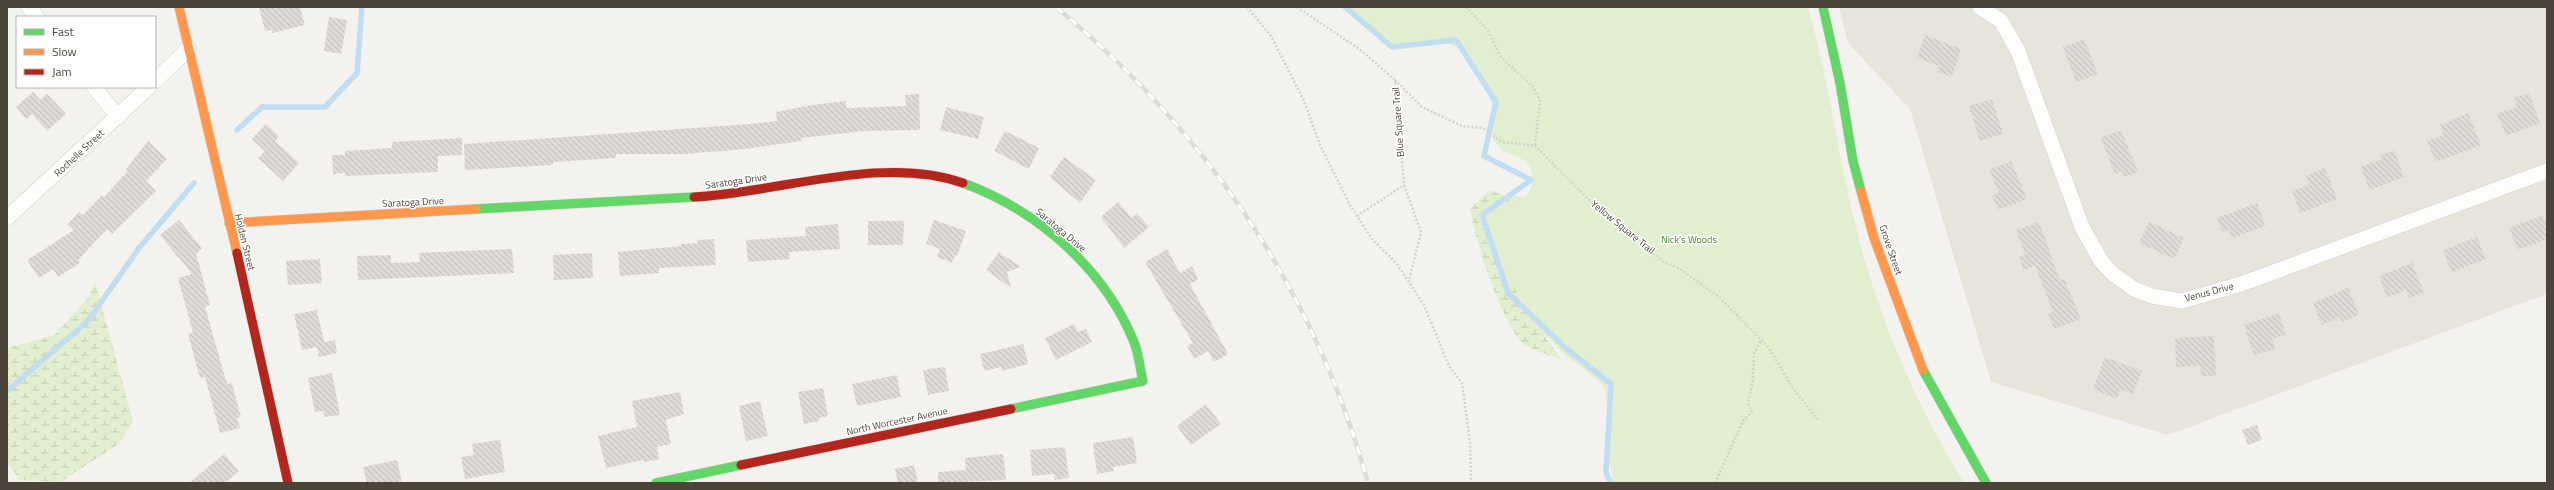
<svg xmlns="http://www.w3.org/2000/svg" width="2554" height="490" font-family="'Titillium Web',sans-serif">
<defs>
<pattern id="wetland-marsh" width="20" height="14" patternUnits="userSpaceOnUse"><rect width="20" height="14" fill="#e1eecf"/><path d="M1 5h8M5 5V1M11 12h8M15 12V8" fill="none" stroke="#c3cdb2"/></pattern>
<pattern id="building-back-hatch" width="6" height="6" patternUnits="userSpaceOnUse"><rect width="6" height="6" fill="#dedbd6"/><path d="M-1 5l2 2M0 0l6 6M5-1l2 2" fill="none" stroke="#c0bdb8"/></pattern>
</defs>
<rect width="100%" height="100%" fill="#f4f2ee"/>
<path fill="#e7e4dc" d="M1839 7H2547V294L2168 435 1991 382 1910 109 1848 43Z"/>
<g fill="url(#wetland-marsh)">
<path d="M1490 190 1506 196 1525 197 1535 317 1546 338 1562 360C1551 355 1535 352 1525 345 1503 330 1474 236 1470 209Z"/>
<path d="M95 282 133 421 119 444 60 482 20 480 7 462V348L54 335 87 299Z"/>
</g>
<path fill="#e1eecf" d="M1348 7H1808C1830 85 1839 165 1860 243 1883 329 1918 407 1964 483H1614L1605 441 1608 403 1604 388 1598 380 1566 356 1537 327 1482 232 1484 219 1490 209C1500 203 1512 205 1522 198 1528 195 1532 188 1532 181 1534 152 1506 160 1495 142 1490 134 1495 125 1494 116 1493 99 1486 81 1477 67 1464 49 1449 38 1426 44 1416 46 1408 51 1397 47 1378 41 1362 20 1348 7Z"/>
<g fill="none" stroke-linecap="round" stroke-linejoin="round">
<g stroke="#c0ddf1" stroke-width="5.5">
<path d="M1345 7 1392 47 1456 40 1496 102 1484 156 1531 180 1482 215 1508 293 1568 350 1611 384 1606 473 1611 483"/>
<path d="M237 130 262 107H325L357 73 362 7"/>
<path d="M7 391 88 321 139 248 194 183"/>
</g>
</g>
<g fill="url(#building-back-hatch)">
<path d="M259 7H300L305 25 272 33V30L265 31Z"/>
<path d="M329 17 347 20 341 54 324 51Z"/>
<path d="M1925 35 1961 49 1952 77 1937 72 1939 66 1917 58Z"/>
<path d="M2084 39 2098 74 2076 82 2063 47Z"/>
<path d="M33 92 40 100 47 94 66 114 47 131 32 114 26 119 16 107Z"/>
<path d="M2529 93 2540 123 2506 136 2497 114 2517 107 2514 98Z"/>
<path d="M919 94 920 130 863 131 801 138V141L745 149 684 154H616V158L553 162V165L465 170 464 144 750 124 777 121 776 112 812 105 846 101V108L906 106 905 95Z"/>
<path d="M1992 99 2003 134 1980 141 1969 106Z"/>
<path d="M946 107 984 117 978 139 940 130Z"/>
<path d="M2468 113 2481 145 2436 162 2427 141 2444 135 2440 125Z"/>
<path d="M266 124 279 136 275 141 299 163 283 181 258 158 265 151 252 139Z"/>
<path d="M2121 130 2138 172 2124 177 2122 171 2115 174 2101 138Z"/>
<path d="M1005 131 1039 148 1029 169 994 151Z"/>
<path d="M462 138V155L438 156V172L345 176V173L333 174 332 155H345V151L392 148V142Z"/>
<path d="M148 141 167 159 146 181 156 191 112 234 107 229 78 260 80 263 58 277 53 269 39 278 27 260 74 230 68 224 79 212 83 215 102 195 104 197 128 171 126 169Z"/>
<path d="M2394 150 2404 177 2369 190 2361 167 2382 159 2381 155Z"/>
<path d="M1064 157 1096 180 1080 203 1050 177Z"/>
<path d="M2011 161 2027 199 1998 210 1992 196 1999 193 1989 170Z"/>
<path d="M2325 168 2337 199 2300 213 2292 191 2309 185 2306 176Z"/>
<path d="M1118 202 1132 218 1137 213 1149 227 1124 248 1101 217Z"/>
<path d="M2257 203 2265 226 2232 238 2229 229 2222 232 2217 218Z"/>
<path d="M2543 215 2547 224V239L2518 250 2509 228Z"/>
<path d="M179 220 202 248 196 254 210 305 205 307 227 384 232 383 241 417 237 418 240 428 220 433 205 377 200 378 188 334 193 333 178 278 192 274 160 235Z"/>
<path d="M934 220 966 231 957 256 955 255 952 263 937 257 940 249 926 244Z"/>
<path d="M868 221H904L903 245H868Z"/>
<path d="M2039 222 2060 280 2064 279 2081 319 2054 329 2048 314 2053 312 2035 266 2024 270 2019 257 2025 255 2016 230Z"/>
<path d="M2149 222 2184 238 2174 259 2139 243Z"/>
<path d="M838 224 840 249 789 252 790 259 748 262 746 240 806 236 805 227Z"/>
<path d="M2477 237 2486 259 2451 272 2443 250Z"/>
<path d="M714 239 716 265 659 268V273L620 276 618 252 681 246V244L698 243 697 240Z"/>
<path d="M512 249 514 273 358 280 357 256 391 255V263L420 262 419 253Z"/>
<path d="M1167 249 1180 273 1192 266 1198 279 1190 284 1228 354 1214 362 1208 351 1194 359 1187 346 1193 343 1145 262Z"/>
<path d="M999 252 1021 267 1007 272 1011 288 986 270Z"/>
<path d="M592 253 593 278 554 280 553 255Z"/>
<path d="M320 259 322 283 288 285 286 261Z"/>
<path d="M2412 263 2424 292 2409 298 2406 290 2387 298 2379 276Z"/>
<path d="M2348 288 2359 315 2342 322 2340 317 2322 325 2313 303Z"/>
<path d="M317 310 324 342 335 340 337 353 319 357 317 347 302 350 294 314Z"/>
<path d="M2279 313 2286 335 2272 339 2275 349 2254 355 2244 325Z"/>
<path d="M1074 324 1078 332 1086 329 1092 342 1056 360 1045 338Z"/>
<path d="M2214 336 2216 376H2201L2200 366 2176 367 2175 338Z"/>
<path d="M1023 344 1028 364 1002 371 1001 367 984 371 980 354Z"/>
<path d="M2105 357 2142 371 2133 394 2120 389 2117 399 2093 389Z"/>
<path d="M945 367 949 391 928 395 923 370Z"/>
<path d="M332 373 340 415 325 417 323 411 315 412 308 378Z"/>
<path d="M897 375 901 397 857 406 852 384Z"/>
<path d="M823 388 828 416 819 418V421L804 424 798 392Z"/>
<path d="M680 392 684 414 666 420 671 444 657 447 659 459 644 462 643 460 606 468 598 436 637 427 632 401Z"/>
<path d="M760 401 768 436 746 441 739 406Z"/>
<path d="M1206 404 1221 424 1191 445 1177 426Z"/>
<path d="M2257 425 2262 440 2248 445 2242 430Z"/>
<path d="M1133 437 1137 463 1113 467 1114 471 1097 474 1093 443Z"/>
<path d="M500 440 505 472 465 479 461 457 474 455 472 444Z"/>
<path d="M1065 447 1069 478 1055 480 1054 474 1032 476 1030 450Z"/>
<path d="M224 454 239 471 225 483H189Z"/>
<path d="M1003 454 1006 480 938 483V472L966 470 965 458Z"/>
<path d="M397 460 402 483H367L363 467Z"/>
<path d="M914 465 918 483H898L895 469Z"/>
</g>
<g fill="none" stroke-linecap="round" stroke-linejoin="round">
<g stroke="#d2d0cb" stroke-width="16">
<g id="street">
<path d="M29 7 37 17"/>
<path d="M1980 7 2001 21 2018 51 2082 227 2101 261 2113 274 2134 289 2152 296 2182 301 2241 284 2547 171"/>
<path d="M155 81 189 48"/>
<path d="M94 87 118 117"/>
<path d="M7 218 149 87"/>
</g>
</g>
<g stroke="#d3cfc5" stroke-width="10">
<g id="fast">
<path d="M1823 7 1840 83 1853 161 1861 191"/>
<path d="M963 183C1037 210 1104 268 1134 342 1139 354 1140 369 1143 381L1011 409"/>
<path d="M476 209 694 197"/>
<path d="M1923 370 1986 483"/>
<path d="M656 483 741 465"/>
</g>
</g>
<g stroke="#d3cfc5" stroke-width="10">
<g id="slow">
<path d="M179 7 237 253"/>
<path d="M1861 191 1874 238 1923 370"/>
<path d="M229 223 476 209"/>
</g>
</g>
<g stroke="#d3cfc5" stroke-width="10">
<g id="jam">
<path d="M694 197C778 193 882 154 963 183"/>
<path d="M237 253 288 483"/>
<path d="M741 465 1011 409"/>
</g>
</g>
<g stroke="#d3d2cc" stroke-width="2.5" stroke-dasharray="2 2" stroke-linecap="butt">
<path d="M1247 7 1271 36 1304 101 1320 145 1350 205 1372 239 1397 264 1424 305 1449 366 1462 383 1470 442 1471 483"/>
<path d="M1297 7 1362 51 1395 80 1404 185 1421 232 1409 281"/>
<path d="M1466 7 1487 29 1501 57 1534 88 1540 101 1535 146"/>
<path d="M1395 80 1422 107 1462 126 1483 128 1502 142 1535 146 1589 200 1616 220 1664 262 1680 269 1719 297 1769 348 1792 387 1819 421"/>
<path d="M1357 216 1404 185"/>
<path d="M1715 483 1743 421 1752 411 1748 404 1753 379 1754 354 1761 340"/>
</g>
<use href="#street" stroke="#fdfdfc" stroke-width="15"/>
<use href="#fast" stroke="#63d668" stroke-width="9"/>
<use href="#slow" stroke="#ff974d" stroke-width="9"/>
<use href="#jam" stroke="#b3261e" stroke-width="9"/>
<g stroke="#dbdbda" stroke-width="4.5">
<path id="rail" d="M1056 7C1208 133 1315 292 1368 483"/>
</g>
<use href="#rail" stroke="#fff" stroke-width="3" stroke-dasharray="9" stroke-linecap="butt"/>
</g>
<g text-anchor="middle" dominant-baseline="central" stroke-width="3" stroke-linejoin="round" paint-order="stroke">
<g font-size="10" fill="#4b4439" stroke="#fff">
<text transform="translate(1398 122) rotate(-94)">Blue Square Trail</text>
<text transform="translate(79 153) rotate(-43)">Rochelle Street</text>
<text transform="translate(736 181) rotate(-8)">Saratoga Drive</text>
<text transform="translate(413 202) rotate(-3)">Saratoga Drive</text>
<text transform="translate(1623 227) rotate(39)">Yellow Square Trail</text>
<text transform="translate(1061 230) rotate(40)">Saratoga Drive</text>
<text transform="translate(245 242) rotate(76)">Holden Street</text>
<text transform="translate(1891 250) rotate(71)">Grove Street</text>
<text transform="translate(2209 292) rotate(-15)">Venus Drive</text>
<text transform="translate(897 421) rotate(-12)">North Worcester Avenue</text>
</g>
<g font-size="10" fill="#4a7f2a" stroke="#fff">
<text x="1689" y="239">Nick's Woods</text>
</g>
</g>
<rect width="2554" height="490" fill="none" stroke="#4b4439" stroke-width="16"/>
<rect x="16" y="16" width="140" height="72" fill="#ffffff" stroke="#b7b4b0"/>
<rect x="24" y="29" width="20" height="6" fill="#63d668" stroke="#b7b4b0"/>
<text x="52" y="36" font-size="12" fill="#4b4439">Fast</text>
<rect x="24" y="49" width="20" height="6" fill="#ff974d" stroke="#b7b4b0"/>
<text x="52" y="56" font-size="12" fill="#4b4439">Slow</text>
<rect x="24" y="69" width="20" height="6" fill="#b3261e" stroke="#b7b4b0"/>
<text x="52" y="76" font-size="12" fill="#4b4439">Jam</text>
</svg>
